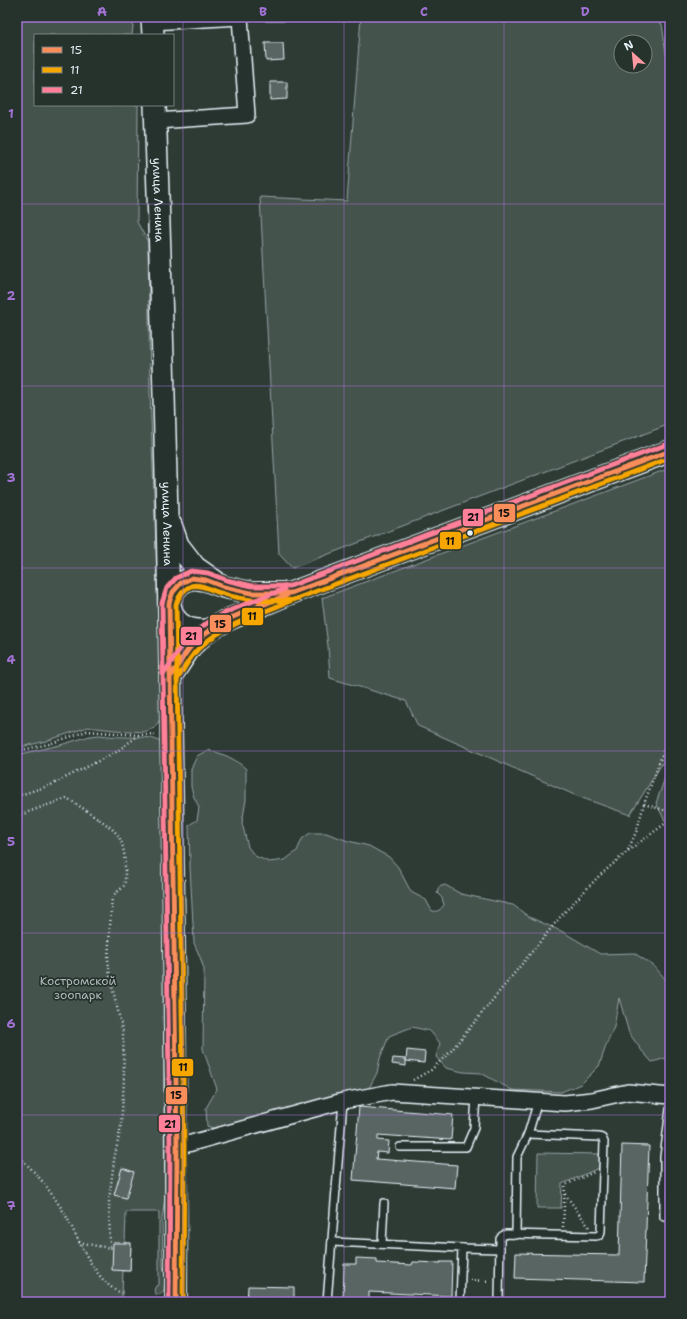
<svg xmlns="http://www.w3.org/2000/svg" width="687" height="1319" font-family="'Shantell Sans',sans-serif">
<rect width="100%" height="100%" fill="#2e3b35"/>
<filter id="ink" filterUnits="userSpaceOnUse"><feTurbulence type="fractalNoise" baseFrequency=".025" numOctaves="2"/><feDisplacementMap in="SourceGraphic" scale="8" xChannelSelector="R" yChannelSelector="G"/><feConvolveMatrix kernelMatrix="1 2 1 2 8 2 1 2 1" color-interpolation-filters="sRGB"/></filter>
<g filter="url(#ink)">
<g fill="#45524e" stroke="#96a2a3" fill-rule="evenodd">
<path d="M17 17H134L132 35H35V105H138L137 222 148 242 150 393 156 546 161 718 154 728 144 732 114 730 88 727 46 741 17 748Z"/>
<path d="M361 17H645L662 24 668 69 670 70V424L292 568 279 554 260 197 347 201ZM621 42H645V66H621Z"/>
<path d="M670 468V751L630 815 577 796 418 726 406 701 330 678 328 646 322 598Z"/>
<path d="M99 735C108 736 116 737 125 737 137 738 150 735 160 742L162 749 166 1120V1191L162 1219 163 1266 165 1275 164 1290 161 1294H156L154 1290 156 1286 159 1285V1212H126L125 1243H131L130 1271H123L122 1296 124 1302H17V755L60 745 90 736Z"/>
<path d="M208 750C224 754 234 758 246 769V800L242 823 248 847 255 856 269 862 285 860 297 851 302 839 310 833H326L348 841 369 846 389 857 398 867 411 892 426 900 432 911C438 912 440 910 444 905L442 898 437 893 439 887 445 885 461 894 513 905 529 917 563 932 600 954 634 953 654 966 666 980 670 995V1057L652 1062 642 1051 629 1033 619 998 614 1027 607 1043 599 1066 581 1084 561 1092 512 1090 481 1073 463 1072 446 1068 436 1057 440 1043 430 1031 412 1027 389 1036 380 1058 377 1073 369 1088 338 1101 220 1130 207 1126 206 1108 217 1089 203 1049 204 969 200 957 194 943 190 867 189 825 197 820 199 807 194 797 191 787V769L197 756Z"/>
<path d="M670 770V826L664 819 656 803 666 775Z"/>
<path d="M538 1153 600 1154 599 1168 562 1184 561 1208H537Z"/>
</g>
<g fill="#596563" stroke="#e8f1f8">
<rect x="266" y="17" width="18" height="4"/>
<path d="M265 43H283L284 60 266 61Z"/>
<path d="M270 82H287V99L270 100Z"/>
<path d="M407 1050 425 1052 424 1063 406 1061Z"/>
<path d="M393 1058 406 1059V1066L392 1064Z"/>
<path d="M359 1107 453 1115 451 1140 378 1135V1140L389 1141 388 1153 377 1152 376 1159 457 1165 455 1188 353 1180Z"/>
<path d="M622 1145 649 1146 644 1282 515 1278 516 1253 619 1255Z"/>
<path d="M122 1168 134 1172 126 1198 114 1195Z"/>
<path d="M113 1243H131L130 1271 112 1270Z"/>
<path d="M356 1258 377 1259V1263L412 1265 413 1262 441 1263 440 1262H452L451 1296 369 1292V1302H343L344 1264H356Z"/>
<path d="M248 1286 294 1287V1302H247Z"/>
</g>
<g fill="none" stroke-linecap="round" stroke-linejoin="round">
<g stroke="#e8f1f8" stroke-width="10">
<g id="lane">
<path d="M670 1109 664 1157V1217H670"/>
<path d="M400 1147H466L474 1128 476 1097"/>
<path d="M516 1235 517 1157 528 1134 538 1101"/>
<path d="M332 1242 462 1248 460 1302"/>
<path d="M382 1244 384 1203"/>
<path d="M462 1248 500 1249"/>
<path d="M327 1302 343 1101"/>
<path d="M499 1302 500 1239 502 1236 506 1234 596 1236 600 1235 601 1231 604 1142 602 1138 599 1137 528 1134"/>
</g>
</g>
<g stroke="#e8f1f8" stroke-width="18">
<g id="street">
<path d="M152 22 240 17"/>
<path d="M156 121 247 115 240 17"/>
<path d="M177 1147 343 1101 392 1092 565 1103 592 1100 628 1092 670 1096"/>
</g>
</g>
<g stroke="#e8f1f8" stroke-width="24">
<g id="secondary">
<path d="M152 17 153 35"/>
<path id="s1" d="M155 105C164 358 170 610 173 863 175 1009 177 1156 176 1302"/>
<path d="M171 525 178 545 195 567 215 581"/>
<path d="M209 630C197 631 182 629 175 618 172 614 171 607 169 603L173 592 181 583 192 578 206 580 224 587 251 593H283"/>
<path d="M171 676 191 646 209 630 225 621 291 593 670 451"/>
</g>
</g>
<g stroke="#e8f1f8" stroke-width="2.5" stroke-dasharray="1 3" stroke-linecap="butt">
<path d="M17 751 49 744 87 731 139 735 155 734"/>
<path d="M17 796 51 785 116 752 139 735"/>
<path d="M644 804 670 812"/>
<path d="M17 816 67 798C80 807 112 825 119 837 124 846 125 858 125 868 125 888 127 884 112 896L108 959 110 978 123 1032 124 1081 121 1126 114 1160 109 1201 110 1247"/>
<path d="M628 850 637 830 644 804 670 733"/>
<path d="M413 1080 431 1070 451 1051 561 916 598 877 628 851 670 820"/>
<path d="M17 1154C27 1165 39 1176 48 1189 54 1197 60 1206 65 1214 78 1237 95 1284 122 1293"/>
<path d="M565 1194 589 1227"/>
<path d="M563 1227 565 1185 594 1172"/>
<path d="M79 1242 97 1246 113 1248"/>
<path d="M470 1280 490 1281"/>
</g>
<use href="#lane" stroke="#26332d" stroke-width="7"/>
<use href="#street" stroke="#26332d" stroke-width="15"/>
<use href="#secondary" stroke="#26332d" stroke-width="21"/>
<g stroke="#26332d" stroke-width="8">
<g id="bus-1">
<path d="M171 676C178 666 184 654 192 645 217 619 254 609 287 595"/>
<path d="M176 1302 177 1147 169 603 173 592 181 583 192 578 206 580 224 587 251 593H291L670 451"/>
</g>
</g>
<g stroke="#26332d" stroke-width="8">
<g id="bus-2">
<path d="M177 680C183 670 189 658 198 649 223 625 258 615 290 601"/>
<path d="M183 1302 184 1147 176 604C179 596 183 589 191 586 201 583 212 591 221 593 244 601 269 602 293 600L670 458"/>
</g>
</g>
<g stroke="#26332d" stroke-width="8">
<g id="bus-3">
<path d="M165 672C172 662 178 650 186 641 211 613 251 603 284 589"/>
<path d="M169 1302 170 1147 162 603 167 588 176 578 191 571 208 573 226 580 252 586H290L668 444"/>
</g>
</g>
<use href="#bus-1" stroke="#fa8e5a" stroke-width="5"/>
<use href="#bus-2" stroke="#f7a600" stroke-width="5"/>
<use href="#bus-3" stroke="#ff8098" stroke-width="5"/>
</g>
</g>
<path fill="none" stroke="#a171d3" stroke-width="1" stroke-opacity="0.55" d="M183 17V1302M344 17V1302M504 17V1302M17 204H670M17 386H670M17 568H670M17 751H670M17 933H670M17 1115H670"/>
<circle fill="#e8f1f8" stroke="#26332d" stroke-width="1.5" cx="470" cy="533" r="3.5"/>
<g text-anchor="middle" dominant-baseline="central" stroke-width="3.5" stroke-linejoin="round" paint-order="stroke">
<g font-size="12" fill="#e8f1f8" stroke="#26332d">
<text stroke="none"><textPath href="#s1" startOffset="95">улица Ленина</textPath></text>
<text stroke="none"><textPath href="#s1" startOffset="419">улица Ленина</textPath></text>
</g>
<g font-size="12" fill="#afb9bc" stroke="#26332d">
<text x="78" y="981">Костромской<tspan x="78" dy="14">зоопарк</tspan></text>
</g>
</g>
<g stroke="#26332d" stroke-width="1.5">
<rect x="493" y="503" width="23" height="20" rx="4" fill="#fa8e5a"/>
<rect x="462" y="508" width="22" height="19" rx="4" fill="#ff8098"/>
<rect x="439" y="531" width="23" height="19" rx="4" fill="#f7a600"/>
<rect x="241" y="607" width="23" height="19" rx="4" fill="#f7a600"/>
<rect x="209" y="614" width="23" height="19" rx="4" fill="#fa8e5a"/>
<rect x="180" y="626" width="23" height="20" rx="4" fill="#ff8098"/>
<rect x="171" y="1058" width="23" height="19" rx="4" fill="#f7a600"/>
<rect x="165" y="1086" width="23" height="19" rx="4" fill="#fa8e5a"/>
<rect x="158" y="1114" width="23" height="19" rx="4" fill="#ff8098"/>
</g>
<g font-size="11" text-anchor="middle" font-weight="bold" fill="#111">
<text x="504" y="517">15</text>
<text x="473" y="521">21</text>
<text x="450" y="545">11</text>
<text x="252" y="620">11</text>
<text x="220" y="628">15</text>
<text x="191" y="640">21</text>
<text x="183" y="1071">11</text>
<text x="176" y="1099">15</text>
<text x="170" y="1128">21</text>
</g>
<rect width="687" height="1319" fill="none" stroke="#26332d" stroke-width="44"/>
<rect x="34" y="34" width="140" height="72" fill="#26332d" stroke="#747f7e"/>
<rect x="42" y="47" width="20" height="6" fill="#fa8e5a" stroke="#747f7e"/>
<text x="70" y="54" font-size="12" fill="#e8f1f8">15</text>
<rect x="42" y="67" width="20" height="6" fill="#f7a600" stroke="#747f7e"/>
<text x="70" y="74" font-size="12" fill="#e8f1f8">11</text>
<rect x="42" y="87" width="20" height="6" fill="#ff8098" stroke="#747f7e"/>
<text x="70" y="94" font-size="12" fill="#e8f1f8">21</text>
<g transform="translate(633 54) rotate(333)"><circle r="19" fill="#26332d" stroke="#747f7e"/>
<path d="M0-3L7 15L0 10L-7 15Z" fill="#ff9aa2"/>
<text y="-6" font-size="11" font-weight="bold" text-anchor="middle" fill="#e8f1f8">N</text>
</g>
<rect x="22" y="22" width="643" height="1275" fill="none" stroke="#a171d3" stroke-width="1.5"/>
<g font-size="13" text-anchor="middle" font-weight="bold" fill="#a171d3">
<text x="102" y="16">A</text>
<text x="263" y="16">B</text>
<text x="424" y="16">C</text>
<text x="585" y="16">D</text>
<text x="11" y="118">1</text>
<text x="11" y="300">2</text>
<text x="11" y="482">3</text>
<text x="11" y="664">4</text>
<text x="11" y="846">5</text>
<text x="11" y="1028">6</text>
<text x="11" y="1210">7</text>
</g>
</svg>
